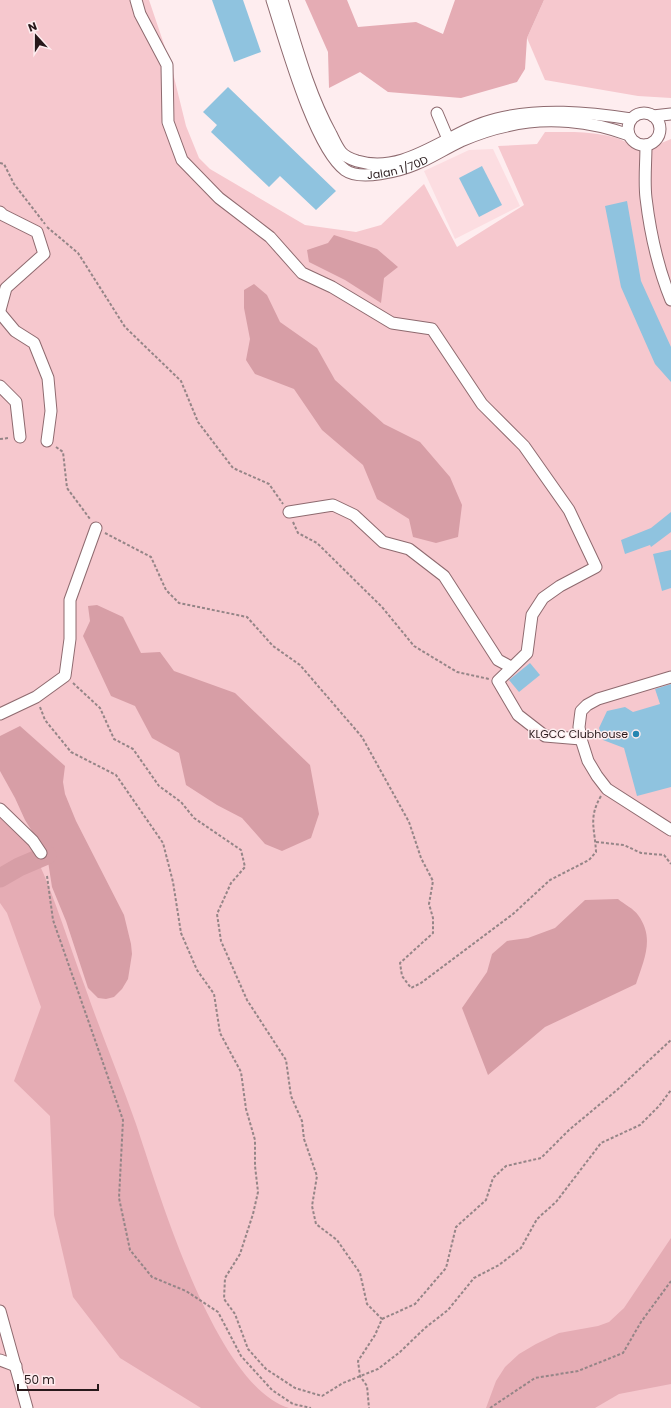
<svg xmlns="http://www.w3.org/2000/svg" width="671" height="1408" font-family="Poppins,sans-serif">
<rect width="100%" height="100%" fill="#feedef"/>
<path fill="#fcdde1" d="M493 149 520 206 455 239 424 171 469 150Z"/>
<g fill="#f6c8ce">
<path d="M0 0H149L171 65 186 126 199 158 210 169 305 225 356 232 381 225 424 184 457 247 524 205 498 146 537 144 545 132C564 132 584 131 604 135 638 141 632 157 671 139V1408H0Z"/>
<path d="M544 0H671V98L638 96 545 80 527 38Z"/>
</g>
<g fill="#e5acb4">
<path d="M305 0H347L358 27 416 22 443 34 455 0H544L527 38 525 69 517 82 461 98 388 92 360 72 329 88 328 52Z"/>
<path d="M0 806C13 823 28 840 37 859 56 900 69 945 85 987 101 1033 120 1078 136 1124 159 1192 215 1386 289 1408H201L120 1358 73 1297 54 1215 50 1116 14 1081 41 1007 7 913 0 903Z"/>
<path d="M671 1238V1384L619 1394 595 1408H486L496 1381 505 1367 519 1354 536 1344 559 1333 598 1326 609 1322 624 1308Z"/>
</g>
<g fill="#d79ea6">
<path d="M334 235 377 249 398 267 384 278 381 303 345 280 309 262 307 250 328 243Z"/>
<path d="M254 284 267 295 280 322 317 348 335 380 384 424 420 442 450 477 462 505 458 537 436 543 413 537 409 519 377 499 363 465 322 430 294 389 255 374 246 360 250 339 244 308V290Z"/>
<path d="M97 605 123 617 141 653 160 652 174 671 235 693 310 765 319 814 311 838 282 851 265 844 242 818 217 805 186 785 179 753 152 738 135 706 111 696 83 636 90 621 88 606Z"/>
<path d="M20 726 65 766 63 782 65 794 76 821 124 915 131 944 132 954 128 979 122 989 114 997 106 999 98 998 88 988 66 921 52 887 47 855 25 820 15 798 0 771V736Z"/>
<path d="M618 899C624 904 634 909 638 915 655 938 644 960 636 984L545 1027 488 1075 462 1008 487 972 492 954 507 941 528 938 555 928 585 900Z"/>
</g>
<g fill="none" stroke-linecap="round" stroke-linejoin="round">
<path stroke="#d79ea6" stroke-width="19" d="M0 878 19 867 47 855"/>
</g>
<g fill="#8fc3df">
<path d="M212 0H243L261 52 234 62Z"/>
<path d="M228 87 336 191 316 210 280 176 269 187 211 132 217 125 203 112Z"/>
<path d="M482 166 502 205 479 217 459 178Z"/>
<path d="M627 201 641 281 671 347V382L655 364 621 287 605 206Z"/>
<path d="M671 512V532L651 547 650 545 625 554 621 540 651 528Z"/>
<path d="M671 550V588L662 591 653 554Z"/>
<path d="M530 663 540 675 519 692 509 680Z"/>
<path d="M671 684V787L637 796 624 748 603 740 599 728 607 711 625 707 633 712 660 704 655 689Z"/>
</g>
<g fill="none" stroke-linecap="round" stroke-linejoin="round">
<g stroke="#8e6a6f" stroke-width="13">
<g id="minor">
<path d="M136 0 140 14 167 65 168 122 182 160 219 198 270 237 302 273 332 287 392 323 432 329 482 404 524 446 569 510 596 567 560 586 543 598 532 615 527 653 498 681 518 715 545 736 581 739"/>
<path id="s1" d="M272 0C285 40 314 147 345 170 360 181 400 171 416 164 431 158 446 148 461 141 475 135 492 129 507 126 547 116 591 121 629 135"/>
<path d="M282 0C296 45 308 92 331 134 334 140 337 147 341 152 345 157 351 159 357 161 407 176 449 130 496 119 540 108 587 112 631 119"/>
<circle cx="644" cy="129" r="16"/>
<path d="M437 113 448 139"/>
<path d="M653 116 671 114"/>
<path d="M646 145C646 163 644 181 646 198 650 232 658 268 671 300"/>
<path d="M0 212 3 215 37 232 44 254 6 288 0 310"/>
<path d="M0 313 15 331 34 343 48 378 51 411 47 441"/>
<path d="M0 386 16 402 20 437"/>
<path d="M289 512 333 505 354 515 383 542 409 549 444 576 498 660 511 667"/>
<path d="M671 677 598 699 587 705 581 711 579 727 581 739 588 761 597 776 607 789 671 830"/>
<path d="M0 714 36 697 65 676 70 639V600L96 528"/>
<path d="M0 809 33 841 41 853"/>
<path d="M0 1311 27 1408"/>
<path d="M0 1360 16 1366"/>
</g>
</g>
<g stroke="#958587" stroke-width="2" stroke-dasharray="3 2" stroke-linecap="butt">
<path d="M0 163 4 164 14 184 45 224"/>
<path d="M47 227 78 253 125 327 181 381 198 422 233 468 269 484 283 504"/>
<path d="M0 439 9 438"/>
<path d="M56 447 63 452 67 488 90 519"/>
<path d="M293 522 298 533 317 543 382 607 414 646 457 672 489 679"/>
<path d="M105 533 151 557 166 590 179 603 247 617 273 646 300 665 362 737 409 822 421 858 433 881 429 904 433 918V933L400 963 402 976 411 988 421 983 513 914 550 880 589 860 596 852C595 829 588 818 601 796"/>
<path d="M73 683 100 708 114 739 133 749 159 786 181 802 194 818 241 850 245 867 231 883 217 914 221 941 247 1000 286 1060 291 1096 302 1121 304 1139 317 1176 312 1206 316 1224 337 1240 360 1273 367 1304 382 1319 375 1335 358 1361 360 1376 367 1386 369 1408"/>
<path d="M40 707 45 720 71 752 116 775 163 843 173 882 181 933 197 970 214 994 220 1033 241 1072 246 1109 255 1140V1166L258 1192 253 1214 240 1254 225 1278 224 1299 235 1314 248 1349 266 1369 295 1388 322 1396 343 1383 378 1369 400 1352 425 1328 448 1310 474 1278 499 1265 521 1248 537 1219 556 1202 601 1143 640 1125 659 1106 671 1090"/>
<path d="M596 842 624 845 641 853 664 855 671 864"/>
<path d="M47 876 53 920 123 1120 119 1198 130 1250 152 1277 186 1291 218 1312 241 1356 272 1390 293 1404 311 1408"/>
<path d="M382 1319 415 1304 446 1268 456 1227 486 1200 493 1178 506 1166 541 1158 569 1130 617 1090 671 1040"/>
<path d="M490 1408 535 1378 578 1371 623 1353 641 1322 671 1281"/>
</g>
<use href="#minor" stroke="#fff" stroke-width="11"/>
</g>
<circle fill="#2686b1" stroke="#feedef" stroke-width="1.5" cx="636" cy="734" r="4"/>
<g text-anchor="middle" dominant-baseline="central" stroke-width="3" stroke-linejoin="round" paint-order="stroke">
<g font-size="11" fill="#27181a" stroke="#feedef">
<text stroke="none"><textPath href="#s1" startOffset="241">Jalan 1/70D</textPath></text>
</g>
<g font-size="11" fill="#27181a" stroke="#feedef" text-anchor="end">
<text x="628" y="734">KLGCC Clubhouse</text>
</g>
</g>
<g transform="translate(36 36) rotate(339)" stroke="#feedef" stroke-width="3" paint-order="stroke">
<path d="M0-3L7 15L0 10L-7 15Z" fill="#27181a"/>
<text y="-6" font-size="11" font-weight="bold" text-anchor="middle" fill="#27181a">N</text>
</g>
<path d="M18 1384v6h80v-6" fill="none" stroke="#27181a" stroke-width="2"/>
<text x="24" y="1384" font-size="12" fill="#27181a" stroke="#feedef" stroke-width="3" paint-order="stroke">50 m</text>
</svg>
